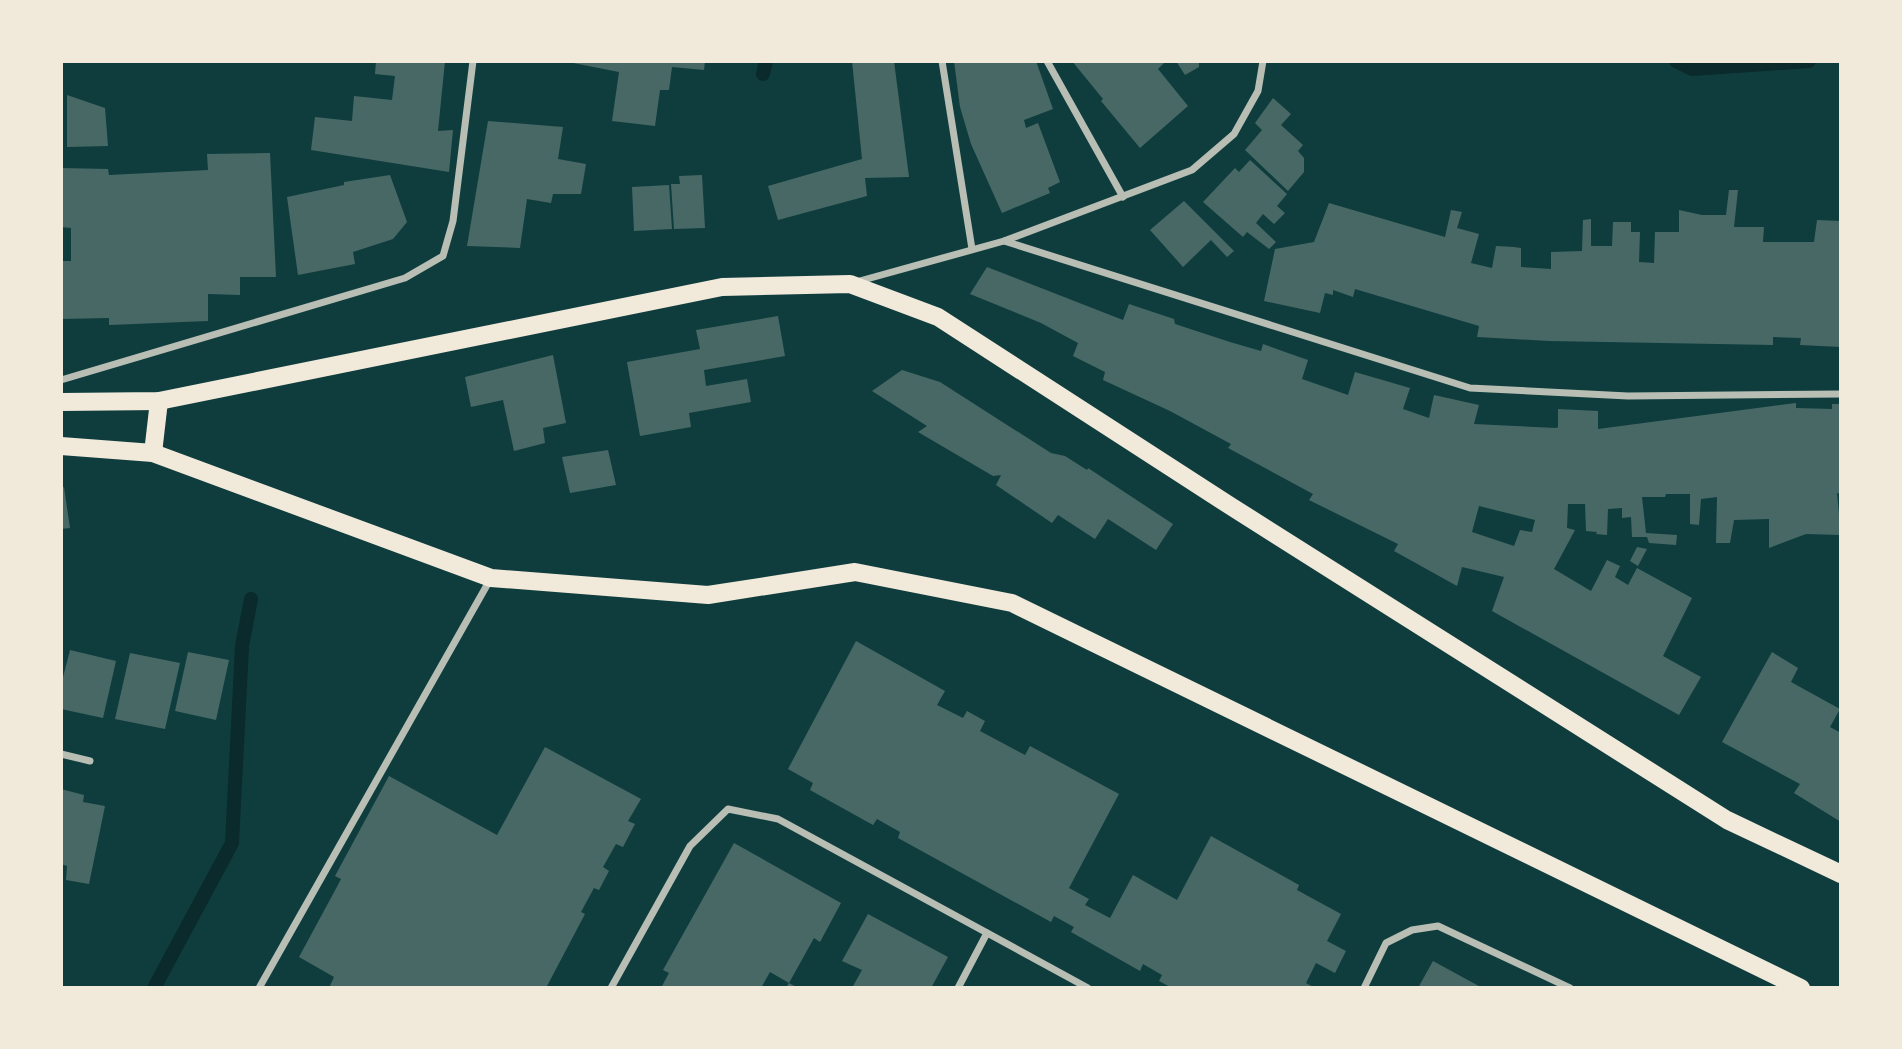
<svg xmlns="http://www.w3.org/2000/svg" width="1902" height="1049" font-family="Inter,sans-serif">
<rect width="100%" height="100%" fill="#0f3d3e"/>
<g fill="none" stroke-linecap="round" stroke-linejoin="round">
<g stroke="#0a2a2b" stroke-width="14">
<path d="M1676 61 1692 69 1809 61"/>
<path d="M763 74 766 61"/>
<path d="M154 988 232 843 242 646 251 599"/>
</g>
</g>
<g fill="#486865" fill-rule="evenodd">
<path d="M376 61H445L438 131 453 130 449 172 311 150 315 117 352 121 354 96 392 100 395 76 375 74Z"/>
<path d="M563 61H705L704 70 672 67 669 90H660L655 126 612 121 619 72Z"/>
<path d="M852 61H894L909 177 865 178 867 196 778 220 768 186 862 159Z"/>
<path d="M954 61H1036L1053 109 1024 120 1026 128 1038 123 1060 182 1048 188 1050 193 1002 213 971 144 960 107Z"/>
<path d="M1072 61H1166L1158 69 1188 106 1140 148 1101 101 1103 99Z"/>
<path d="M1176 61H1199V67L1185 75Z"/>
<path d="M67 95 105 108 108 146 67 147Z"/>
<path d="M1273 98 1291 114 1281 125 1303 145 1298 151 1304 158V172L1288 191 1245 150 1262 130 1255 123Z"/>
<path d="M488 121 563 127 558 159 586 164 581 194H553L551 203 527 199 520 248 467 246Z"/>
<path d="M270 153 276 277H240V295L208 294V321L109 325V318L61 319V261H71V228L61 227V168L108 169 109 175 208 170 207 154Z"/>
<path d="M1250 160 1287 194 1277 206 1285 213 1274 224 1263 214 1256 223 1276 242 1269 249 1247 232 1243 237 1203 202 1235 168 1239 172Z"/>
<path d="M390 175 407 222 393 239 353 252 355 264 298 275 287 197 344 185V182Z"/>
<path d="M702 175 705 228 674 229 671 184H680L679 176Z"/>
<path d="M669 185 672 229 634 231 632 187Z"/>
<path d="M1729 190H1738L1734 227H1764L1763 242H1814L1817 220 1841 221V347L1800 345 1801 338 1773 337V345L1549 341 1477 337 1479 326 1355 289 1353 297 1333 290V295L1325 293 1320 313 1264 301 1275 249 1314 242 1329 203 1445 237 1451 210 1462 212 1457 228 1479 234 1471 263 1492 268 1496 246 1514 247 1521 248V267L1551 269V252L1582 251 1583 220 1591 219V246H1612L1613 222H1631V232H1640L1639 262 1654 263 1655 232H1679V210L1702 215H1726Z"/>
<path d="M1184 201 1234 251 1227 257 1211 240 1183 267 1150 230Z"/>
<path d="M987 267 1123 320 1129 304 1174 319 1175 324 1230 342 1261 351 1263 344 1285 352 1308 360 1302 379 1348 395 1355 372 1410 388 1403 409 1429 418 1434 395 1479 405 1474 424 1556 428 1558 427V409L1598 411V429L1796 403V408L1832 409V404H1841V494L1837 493 1841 535 1806 534 1769 548V519L1734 520 1730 543H1716L1717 497 1701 499 1699 525 1690 524V494H1666L1665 497H1642L1646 533 1677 535 1676 545 1649 543 1647 537H1632L1631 517 1622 518V508L1608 509 1607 535 1596 534 1597 532 1586 531 1585 504H1568L1567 528 1575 530 1554 569 1591 591 1607 560 1620 566 1615 577 1628 585 1637 568 1692 598 1663 656 1701 677 1679 715 1492 611 1504 577 1462 567 1457 586 1394 551 1398 544 1309 500 1313 494 1228 448 1231 444 1170 411 1103 380 1105 372 1073 356 1078 343 1041 323 970 294ZM1479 506 1535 520 1532 532 1520 530 1514 546 1472 532Z"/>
<path d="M778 316 785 356 704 370 706 386 747 379 751 402 689 413 691 427 640 436 627 362 700 349 696 330Z"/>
<path d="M553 355 566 423 543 428 545 443 514 451 503 400 471 407 465 377Z"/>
<path d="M902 370 940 382 1051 453 1065 456 1087 470 1088 468 1173 524 1156 550 1108 519 1095 539 1058 515 1052 523 996 485 1001 475 993 476 918 432 927 426 872 391Z"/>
<path d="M608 450 616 485 570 493 562 457Z"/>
<path d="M64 487 70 528 61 529V488Z"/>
<path d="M1637 547 1647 549 1638 566 1630 561Z"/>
<path d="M856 641 945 691 937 705 963 718 967 711 985 721 980 731 1025 755 1030 746 1119 794 1069 888 1089 899 1085 905 1110 918 1133 875 1177 900 1211 836 1299 885 1297 890 1341 914 1327 941 1346 951 1335 973 1316 963 1306 983 1315 988H1172L1159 981 1162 975 1143 964 1140 971 1133 967 1071 932 1074 927 1054 916 1051 922 898 838 900 832 877 819 873 825 810 790 813 783 788 769Z"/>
<path d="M70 650 116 661 103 718 61 709V685Z"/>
<path d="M188 652 229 660 216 720 175 711Z"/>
<path d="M1772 652 1798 668 1791 682 1840 709 1830 727 1841 733V822L1794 793 1800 784 1722 742Z"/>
<path d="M130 653 180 663 165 729 115 719Z"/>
<path d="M545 747 641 799 628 821 635 824 623 847 616 844 603 867 609 871 599 890 594 888 581 912 585 914 546 988H329L334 977 299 957 339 883 341 879 335 876 389 776 497 835Z"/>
<path d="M61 789 84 795 83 802 105 806 89 884 66 880 67 866 61 864Z"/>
<path d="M734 843 841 903 820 942 814 938 789 983 798 988H786L789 983 770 972 761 988H661L669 973 663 970Z"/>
<path d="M868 914 948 957 931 988H852L862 970 842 961Z"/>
<path d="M1433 961 1477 985 1482 988H1418Z"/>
</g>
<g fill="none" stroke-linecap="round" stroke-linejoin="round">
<g stroke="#b8beb3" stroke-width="7">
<path d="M942 61 972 249"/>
<path d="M1047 61 1123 197"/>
<path d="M1004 241 1470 388 1628 396 1841 394"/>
<path d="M856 282 1004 241 1192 170 1234 134 1258 91 1263 61"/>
<path d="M61 380 405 278 443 256 453 221 473 61"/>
<path d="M61 754 90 761"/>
<path d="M259 988 491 578"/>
<path d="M611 988 690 846 728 809 778 819 1088 988"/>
<path d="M958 988 987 933"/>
<path d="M1364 988 1386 943 1412 930 1438 926 1570 988"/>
</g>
<g stroke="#f1e9da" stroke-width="18">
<path d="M61 402 159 401 722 287 850 284 938 317 1232 507 1727 820 1841 874"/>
<path d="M61 446 153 453 491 578 708 595 855 572 1012 603 1801 988"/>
<path d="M153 453 159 401"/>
</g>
</g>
<rect width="1902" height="1049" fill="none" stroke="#f1e9da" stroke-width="126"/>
</svg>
